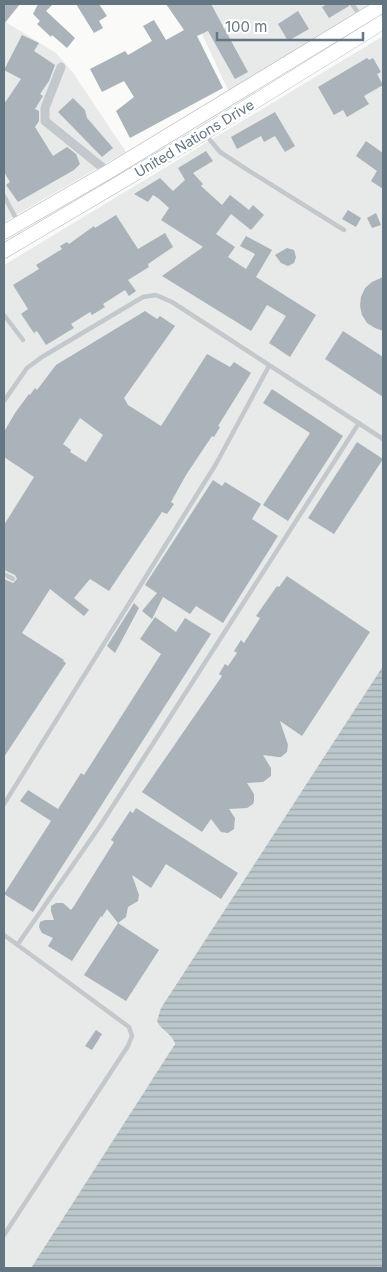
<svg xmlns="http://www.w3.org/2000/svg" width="387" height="1272" font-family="Inter,sans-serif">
<defs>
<pattern id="water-rules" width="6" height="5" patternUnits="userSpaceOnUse" patternTransform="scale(1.25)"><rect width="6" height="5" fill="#bbc7cb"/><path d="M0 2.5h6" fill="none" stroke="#9ca6aa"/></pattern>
</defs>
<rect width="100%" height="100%" fill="#fafaf8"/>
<g fill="#e8e9e9">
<path d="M188 4H378L229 92Z"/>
<path d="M4 21 56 53 74 74 126 152 4 222Z"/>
<path d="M383 36V666L161 1008 167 1034 175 1041 172 1049 31 1268H4V265Z"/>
</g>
<path fill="url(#water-rules)" d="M383 666V1268H31L175 1044C173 1035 161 1030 157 1021L161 1008Z"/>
<g fill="#aab3b9" fill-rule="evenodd">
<path d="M4 4H20L4 24Z"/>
<path d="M38 4H53L46 11 75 38 67 48 52 35 51 37 37 24 40 21 33 14Z"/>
<path d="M76 4H99L107 16 99 21 103 28 94 33Z"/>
<path d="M166 4H211L248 72 235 79 208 31 197 36 223 88 130 138 116 111 134 97 124 81 102 92 90 69 125 51 128 55 152 41 143 26 154 20 166 40 184 30Z"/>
<path d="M327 4H348L349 6 329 18 322 7Z"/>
<path d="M298 11 309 29 288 41 278 24Z"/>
<path d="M22 35 39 43 34 51 55 65 49 81 40 94 43 96 35 109 39 111V121L35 127 53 156 67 147 76 154 80 164 74 170 18 202 6 185 10 182 4 172V104L21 79 4 70Z"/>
<path d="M367 58 369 60 373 58 381 72 377 74 383 85 364 96 369 104 347 117 343 110 334 115 318 87Z"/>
<path d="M73 98 85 110 87 118 113 148 102 157 58 112Z"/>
<path d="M275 112 295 146 285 152 275 136 264 142 261 136 237 149 231 137Z"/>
<path d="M366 141 383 153V189L371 181 377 171 356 156Z"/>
<path d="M206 151 213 161 193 173 203 184 201 186 222 205 230 195 249 210 253 205 264 215 251 230 231 214 216 234 235 247 228 257 246 269 255 254 240 246 246 236 272 250 256 277 316 315 290 357 269 343 286 316 267 305 251 331 162 276 203 247 161 220 169 208 158 198 153 195 148 202 134 194 160 178 173 191 185 180 178 168Z"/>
<path d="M348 210 361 218 356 227 342 219Z"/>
<path d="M376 213 381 225 372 228 367 218Z"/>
<path d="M116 215 138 249 165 233 173 247 148 264 149 267 128 280 136 291 129 296 125 290 103 304 105 307 92 315 90 312 71 324 74 328 46 345 37 331 34 333 21 314 28 309 13 285 39 269 36 265 62 249 60 246 67 242 69 244 94 226 95 228Z"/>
<path d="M287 248 294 250 296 257 294 263 288 266 281 263 275 255Z"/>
<path d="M383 277V331L375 328 367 323 362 315 360 306 361 297 365 288 372 282Z"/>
<path d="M145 311 157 319 160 316 175 326 124 398 128 405 161 426 207 354 230 367 234 362 251 373 218 426 220 427 214 437 212 436 186 475 171 502 174 504 167 514 162 512 109 591 90 579 74 598 89 610 84 616 50 589 22 633 64 660 63 661 66 663 4 757V579L13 583 17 579 15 575 4 570V525L34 477 4 457V432L15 413 29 394 30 395 35 388 37 390 56 365ZM80 418 103 435 86 462 70 452 71 450 63 444Z"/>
<path d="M343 331 383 357V397L325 359Z"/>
<path d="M272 389 343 436 288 521 263 505 310 433 263 403Z"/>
<path d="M357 442 383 459 334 534 308 518Z"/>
<path d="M213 480 222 486 225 482 261 504 252 519 278 536 223 623 196 606 190 614 163 597 152 619 142 611 157 593 145 585Z"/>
<path d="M287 576 370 632 302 736 280 721 288 745 287 752 281 757H278L263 755 271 768V776L263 782 247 783 254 794V801L253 804 247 808 229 809 235 818 234 829 228 833 221 832 211 819 202 832 142 792 222 676 219 674 225 664 228 666 237 653 234 651 241 640 244 643 260 618 256 616 277 586 279 587Z"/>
<path d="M134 603 139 608 115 653 107 646Z"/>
<path d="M155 617 176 632 185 618 211 634 33 912 4 894 51 821 20 801 28 790 58 809 81 773 84 775 161 654 140 639Z"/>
<path d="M136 808 238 873 221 899 166 864 151 888 132 875 139 895 138 901 128 907 126 917 118 923 107 909 102 917 101 916 72 961 48 946 53 938 42 933 39 927 40 922 45 920H54L51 911V906L56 903H63L71 910 74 906 114 842 111 840 130 811 133 813Z"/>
<path d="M118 923 159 950 126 1001 84 975Z"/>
<path d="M96 1030 102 1034 92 1050 85 1046Z"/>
</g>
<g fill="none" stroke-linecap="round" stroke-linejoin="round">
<g stroke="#b4b9bd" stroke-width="15">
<g id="trunk">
<path d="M4 232 108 172 383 5"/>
<path d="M4 251 204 133 383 22"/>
</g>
</g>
<g stroke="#c3c8cc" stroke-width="4.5">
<path d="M352 4 361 17"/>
<path d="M205 134 220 152 243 167 344 230"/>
<path d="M4 196 18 222"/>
<path d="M4 315 23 340"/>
<path d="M4 401 27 368 42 357 143 297 156 295 172 302 383 439"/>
<path d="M4 574 13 579"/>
<path d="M4 804 216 464 269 366"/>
<path d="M4 935 129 1027 132 1036 128 1046 4 1235"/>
<path d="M18 944 100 826 359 423"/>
</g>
<path stroke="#c3c8cc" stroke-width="9" d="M61 67 45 108V121L108 172"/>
<use href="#trunk" stroke="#fff" stroke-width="14"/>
</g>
<g text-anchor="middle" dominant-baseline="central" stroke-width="5" stroke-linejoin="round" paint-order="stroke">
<g font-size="14" fill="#657683" stroke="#fff">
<text transform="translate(194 138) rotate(-31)">United Nations Drive</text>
</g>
</g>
<rect width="387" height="1272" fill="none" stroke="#657683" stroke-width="10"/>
<path d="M217 32v8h146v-8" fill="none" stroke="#657683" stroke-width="2.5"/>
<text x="225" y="32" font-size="15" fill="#657683" stroke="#ffffff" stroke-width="4" paint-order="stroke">100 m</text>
</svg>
